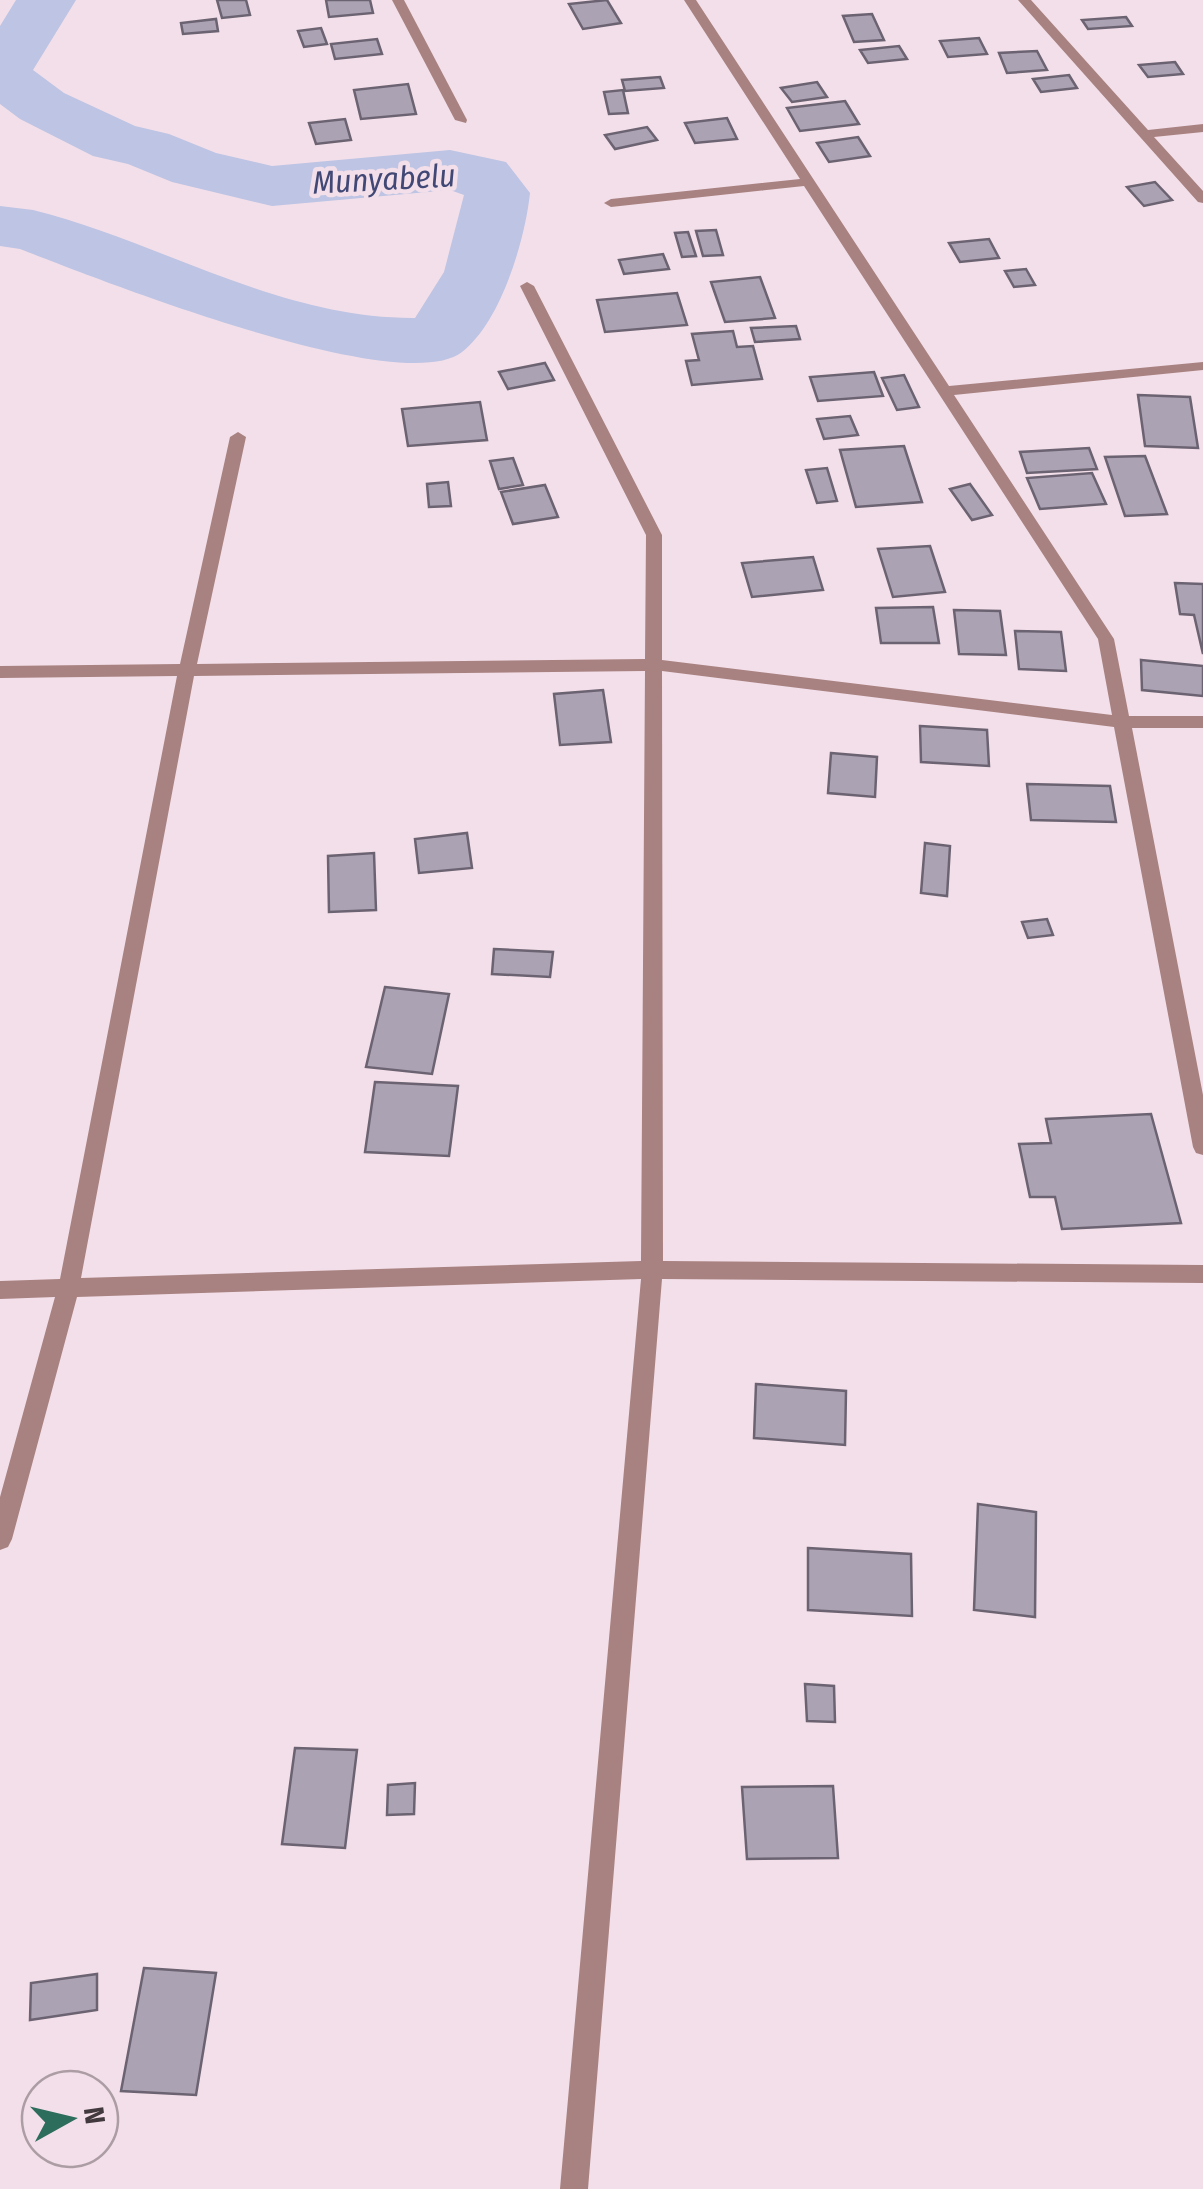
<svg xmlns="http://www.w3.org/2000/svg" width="1203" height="2189" font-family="'Fira Sans Condensed',sans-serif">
<rect width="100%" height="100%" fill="#f3dfe9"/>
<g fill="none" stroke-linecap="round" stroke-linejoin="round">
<path fill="#bdc4e4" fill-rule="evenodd" d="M16 0H76L33 70 64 93 135 126 169 134 216 153 272 166 450 150 506 162 530 193C525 240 501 322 462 352 400 400 93 277 20 249L0 246V206L33 210C161 242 279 319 415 318L444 272 464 195 450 190 272 206 172 182 128 164 93 156 20 119 0 104V26Z"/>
</g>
<g fill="#aba2b3" stroke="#6c6372" stroke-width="2.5">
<path d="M217 0H246L250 15 222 18Z"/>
<path d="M326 0H370L373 13 329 17Z"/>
<path d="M607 0 621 23 583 29 569 4Z"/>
<path d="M872 14 884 40 854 42 843 16Z"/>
<path d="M1126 17 1132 26 1088 29 1082 20Z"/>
<path d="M216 19 218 31 183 34 181 23Z"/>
<path d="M321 28 327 44 304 47 298 31Z"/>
<path d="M979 38 987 54 948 57 940 41Z"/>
<path d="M377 39 382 54 335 59 331 44Z"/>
<path d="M899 46 907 59 868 63 860 50Z"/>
<path d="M1037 51 1047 70 1007 73 999 53Z"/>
<path d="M1175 62 1183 74 1148 77 1139 65Z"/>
<path d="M1069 75 1077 88 1041 92 1033 79Z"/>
<path d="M660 77 664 88 625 91 622 80Z"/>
<path d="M817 82 827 97 792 102 781 88Z"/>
<path d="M408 84 416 114 361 119 354 90Z"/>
<path d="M623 90 628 113 609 114 604 92Z"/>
<path d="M845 101 859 124 800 131 787 108Z"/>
<path d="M727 118 737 139 695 143 685 123Z"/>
<path d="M345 119 351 140 316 144 309 123Z"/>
<path d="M647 127 657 140 615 149 605 135Z"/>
<path d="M858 137 870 156 829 162 817 143Z"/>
<path d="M1155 182 1172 200 1144 206 1127 187Z"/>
<path d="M716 230 723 255 703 256 696 231Z"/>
<path d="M688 232 696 256 682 257 675 233Z"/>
<path d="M989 239 999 258 960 262 949 243Z"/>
<path d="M663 254 669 269 624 274 619 260Z"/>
<path d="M1026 269 1035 285 1014 287 1005 271Z"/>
<path d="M760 277 775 318 725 322 711 282Z"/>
<path d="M677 293 687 325 605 332 597 300Z"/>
<path d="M796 326 800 339 755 342 751 328Z"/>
<path d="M733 331 737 347 753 346 762 379 692 385 686 361 699 360 692 334Z"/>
<path d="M545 363 554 380 508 389 499 372Z"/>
<path d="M874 372 883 396 818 401 810 377Z"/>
<path d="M904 375 919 407 897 410 882 378Z"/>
<path d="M1138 395 1190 397 1198 448 1145 446Z"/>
<path d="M480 402 487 440 408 446 402 409Z"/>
<path d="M850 416 858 435 824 439 817 419Z"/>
<path d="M904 446 922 502 856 507 840 450Z"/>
<path d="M1089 448 1097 469 1027 473 1020 452Z"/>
<path d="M1145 456 1167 514 1125 516 1105 457Z"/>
<path d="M513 458 523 485 499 489 490 461Z"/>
<path d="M827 468 837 501 817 503 806 470Z"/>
<path d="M1092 473 1106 504 1040 509 1027 478Z"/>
<path d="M448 482 451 506 429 507 427 484Z"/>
<path d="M970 484 992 515 972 520 950 489Z"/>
<path d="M545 485 558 517 513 524 501 492Z"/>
<path d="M930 546 945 592 893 597 878 549Z"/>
<path d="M813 557 823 590 752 597 742 563Z"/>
<path d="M1175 583 1203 584V654L1194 615 1180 614Z"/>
<path d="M933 607 939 643H881L876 608Z"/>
<path d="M954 610 1000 611 1006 655 959 654Z"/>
<path d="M1015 631 1061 632 1066 671 1019 669Z"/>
<path d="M1141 660 1203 666V696L1142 690Z"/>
<path d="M603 690 611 742 560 745 554 694Z"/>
<path d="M920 726 987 730 989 766 921 762Z"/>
<path d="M831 753 877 757 875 797 828 793Z"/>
<path d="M1027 784 1110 786 1116 822 1031 820Z"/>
<path d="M467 833 472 868 419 873 415 839Z"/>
<path d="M925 843 950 846 947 896 921 893Z"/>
<path d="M374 853 376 910 329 912 328 856Z"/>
<path d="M1047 919 1053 935 1028 938 1022 922Z"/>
<path d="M494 949 553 952 550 977 492 974Z"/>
<path d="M385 987 449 994 432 1074 366 1067Z"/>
<path d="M375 1082 458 1086 449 1156 365 1152Z"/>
<path d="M1151 1114 1181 1223 1062 1229 1055 1197H1030L1019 1144 1051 1143 1046 1119Z"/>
<path d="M756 1384 846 1391 845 1445 754 1438Z"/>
<path d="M978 1504 1036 1512 1035 1617 974 1610Z"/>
<path d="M808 1548 911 1554 912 1616 808 1610Z"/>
<path d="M805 1684 834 1686 835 1722 807 1721Z"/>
<path d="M295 1748 357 1750 345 1848 282 1844Z"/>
<path d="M415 1783 414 1814 387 1815 388 1785Z"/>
<path d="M833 1786 838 1858 747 1859 742 1787Z"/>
<path d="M144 1968 216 1973 196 2095 121 2091Z"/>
<path d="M97 1974V2010L30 2020 31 1983Z"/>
</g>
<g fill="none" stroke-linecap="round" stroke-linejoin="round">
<g fill="#a88281" fill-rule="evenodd">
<path d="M392 0H404L467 120 466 123 455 120Z"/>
<path d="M684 0H696L949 386 1203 362V370L954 395 1114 639 1129 716H1203V728H1132L1203 1095V1155L1196 1153 1193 1147 1114 727 662 671 663 1261 1203 1265V1283L662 1279 588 2189H560L641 1279 77 1297 12 1539 8 1547 0 1550V1497L55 1297 0 1299V1281L60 1279 177 676 0 678V666L180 664 230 437 238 432 246 437 197 664 645 659 646 535 520 286 527 282 534 286 662 535V660L1112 715 1098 639 804 186 611 207 604 203 611 199 800 179ZM645 671 641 1261 81 1278 194 676Z"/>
<path d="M1018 0H1031L1148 130 1203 124V132L1154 137 1203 191V203L1198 202Z"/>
</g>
</g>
<g text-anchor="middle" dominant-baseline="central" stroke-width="9" stroke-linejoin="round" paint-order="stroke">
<g font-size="32" font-style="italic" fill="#414875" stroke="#f3dfe9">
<text transform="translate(384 179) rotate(-3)">Munyabelu</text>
</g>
</g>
<g transform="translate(70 2119) rotate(82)"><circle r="48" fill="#f3dfe9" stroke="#ac9da4" stroke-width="2.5"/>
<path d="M0-8L18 38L0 25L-18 38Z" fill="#2d6d5b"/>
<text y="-15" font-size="28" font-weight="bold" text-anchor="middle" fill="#41393d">N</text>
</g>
</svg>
